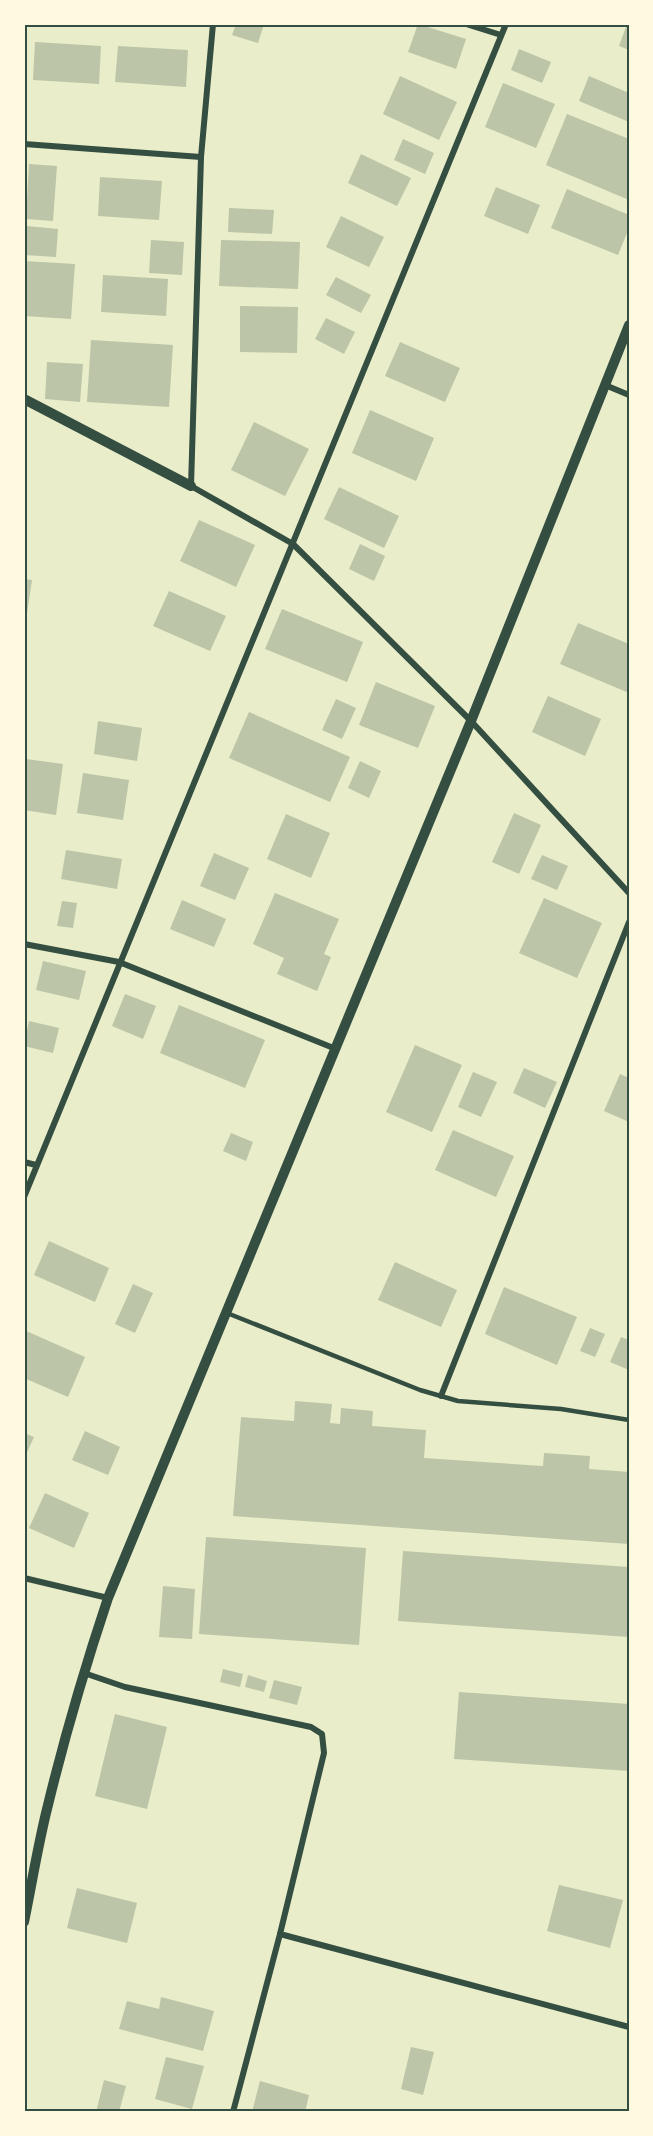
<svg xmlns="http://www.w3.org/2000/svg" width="653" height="2136" font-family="'Work Sans',sans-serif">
<rect width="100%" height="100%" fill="#e9edc9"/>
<g fill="#bcc5a7">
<path d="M236 24H264L258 43 232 35Z"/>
<path d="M418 24 466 39 456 69 408 52Z"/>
<path d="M627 24H629V50L619 46Z"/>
<path d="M35 42 101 46 99 84 33 80Z"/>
<path d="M118 46 188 50 186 87 115 82Z"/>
<path d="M519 49 551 62 542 83 511 70Z"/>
<path d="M400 76 457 102 439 140 383 114Z"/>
<path d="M589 76 629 93V122L579 101Z"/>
<path d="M503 83 555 104 536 148 485 127Z"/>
<path d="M567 114 629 139V200L546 165Z"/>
<path d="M403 139 434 153 425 174 394 160Z"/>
<path d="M361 154 411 178 397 206 348 183Z"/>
<path d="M29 164 57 166 53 221 26 219Z"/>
<path d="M100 177 162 181 159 220 98 216Z"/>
<path d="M496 187 540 205 528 234 484 216Z"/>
<path d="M567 189 629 215V228L618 255 551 228Z"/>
<path d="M229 208 274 210 272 234 228 232Z"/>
<path d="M341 216 384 237 369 267 326 247Z"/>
<path d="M27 226 58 229 56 257 25 255Z"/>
<path d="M151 240 184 242 182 275 149 273Z"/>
<path d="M221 240 300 242 298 289 219 286Z"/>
<path d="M24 261 75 264 71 319 24 316Z"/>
<path d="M103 275 168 279 166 316 101 312Z"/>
<path d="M336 277 371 295 361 313 326 295Z"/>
<path d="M240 306 298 307 297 353 240 352Z"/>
<path d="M326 318 355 332 344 354 315 339Z"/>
<path d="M91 340 173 345 169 407 87 402Z"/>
<path d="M400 342 460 368 445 402 385 376Z"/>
<path d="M47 362 83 364 80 402 45 399Z"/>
<path d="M370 410 434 438 416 481 352 453Z"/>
<path d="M254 422 309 449 285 496 231 470Z"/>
<path d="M339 487 399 516 384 548 324 519Z"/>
<path d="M199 520 255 545 236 587 180 561Z"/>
<path d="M360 544 385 556 374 581 349 569Z"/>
<path d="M24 579 32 580 26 620H24Z"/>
<path d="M169 591 226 616 210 651 153 626Z"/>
<path d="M282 609 363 642 347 682 265 649Z"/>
<path d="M578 623 629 644V693L560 664Z"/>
<path d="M376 682 435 706 418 748 359 725Z"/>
<path d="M548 696 601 719 585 756 532 732Z"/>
<path d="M336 699 356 708 342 739 322 730Z"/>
<path d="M249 712 350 757 330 802 229 758Z"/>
<path d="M98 721 142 728 137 761 94 754Z"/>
<path d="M26 759 63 764 56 815 24 810Z"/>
<path d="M360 761 381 771 369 798 348 788Z"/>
<path d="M83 773 129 780 123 820 77 813Z"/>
<path d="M514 813 541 825 519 874 492 862Z"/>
<path d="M286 814 330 833 311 878 267 859Z"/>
<path d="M66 850 122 859 117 889 61 879Z"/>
<path d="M214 853 249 868 235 900 200 886Z"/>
<path d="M542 855 568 866 557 890 531 879Z"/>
<path d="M275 893 339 919 324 954 331 957 317 991 277 974 284 958 253 944Z"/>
<path d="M544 898 602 923 577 978 519 953Z"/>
<path d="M182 900 226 919 214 947 170 929Z"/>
<path d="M62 901 77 903 73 928 57 926Z"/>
<path d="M43 961 86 971 79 1000 36 990Z"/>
<path d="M125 994 156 1006 143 1039 112 1026Z"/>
<path d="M179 1005 265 1040 245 1088 160 1053Z"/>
<path d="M29 1021 59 1028 53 1053 24 1046Z"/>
<path d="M415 1045 462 1065 432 1132 386 1112Z"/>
<path d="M524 1068 557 1082 545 1108 513 1093Z"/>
<path d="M473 1072 497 1082 481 1117 458 1107Z"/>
<path d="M620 1074 629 1078V1122L604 1111Z"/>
<path d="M453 1130 514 1156 496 1197 435 1170Z"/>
<path d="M231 1133 253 1142 246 1161 223 1151Z"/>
<path d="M49 1241 109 1268 95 1302 34 1275Z"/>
<path d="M395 1262 457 1290 441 1327 378 1300Z"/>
<path d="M133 1284 153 1293 135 1333 115 1324Z"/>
<path d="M504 1287 577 1317 557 1365 485 1334Z"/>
<path d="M590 1328 605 1334 595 1357 580 1351Z"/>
<path d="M24 1330 85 1357 68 1397 24 1378Z"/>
<path d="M621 1337 629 1340V1370L610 1362Z"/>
<path d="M295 1401 332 1404 330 1423 340 1424 341 1408 373 1411 372 1426 426 1430 424 1458 543 1466 544 1453 590 1456 589 1469 629 1472V1544L233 1516 241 1417 294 1421Z"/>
<path d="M85 1431 120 1447 108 1475 72 1460Z"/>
<path d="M24 1433 34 1437 24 1459Z"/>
<path d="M45 1493 89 1513 74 1548 29 1528Z"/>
<path d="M206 1537 366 1548 359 1645 199 1634Z"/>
<path d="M403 1551 629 1567V1637L398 1621Z"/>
<path d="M163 1586 195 1589 192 1639 159 1637Z"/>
<path d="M223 1669 243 1674 240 1687 220 1682Z"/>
<path d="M248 1675 267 1681 264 1692 245 1687Z"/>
<path d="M274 1680 302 1687 297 1705 269 1698Z"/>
<path d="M459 1692 629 1704V1771L454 1759Z"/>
<path d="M115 1714 167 1727 147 1809 95 1796Z"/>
<path d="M559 1885 623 1900 610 1948 547 1931Z"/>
<path d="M77 1888 137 1903 127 1943 67 1928Z"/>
<path d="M161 1997 214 2011 203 2051 119 2029 127 2001 159 2009Z"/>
<path d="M411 2047 434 2052 423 2095 401 2089Z"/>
<path d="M166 2057 204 2066 192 2109 155 2099Z"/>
<path d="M104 2080 126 2086 119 2112H96Z"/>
<path d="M260 2081 309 2095 305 2112H252Z"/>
</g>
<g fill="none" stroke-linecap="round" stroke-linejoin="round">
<path stroke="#344e41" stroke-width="4.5" d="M227 1313 420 1390 458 1401 561 1409 629 1420"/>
<g stroke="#344e41" stroke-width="6">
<path d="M213 24 201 157 191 486 293 544 471 721 629 893"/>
<path d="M466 24 501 35"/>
<path d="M24 144 201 157"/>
<path d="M605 385 629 395"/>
<path d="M24 944 119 962 336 1049"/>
<path d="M24 1162 36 1165"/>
<path d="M24 1197 506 24"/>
<path d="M441 1396 629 922"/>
<path d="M24 1578 108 1598"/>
<path d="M84 1673 125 1687 311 1727 322 1734 324 1753 280 1934 629 2027"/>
<path d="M233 2112 280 1934"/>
</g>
<g stroke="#344e41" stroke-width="10">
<path d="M24 399 191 486"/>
<path d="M24 1922C32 1883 38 1844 48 1805 65 1735 85 1667 108 1598L471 721 629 325"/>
</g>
</g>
<rect width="653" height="2136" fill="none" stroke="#fefae0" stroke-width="51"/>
<rect x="26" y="26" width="602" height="2084" fill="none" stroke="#344e41" stroke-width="2"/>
</svg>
